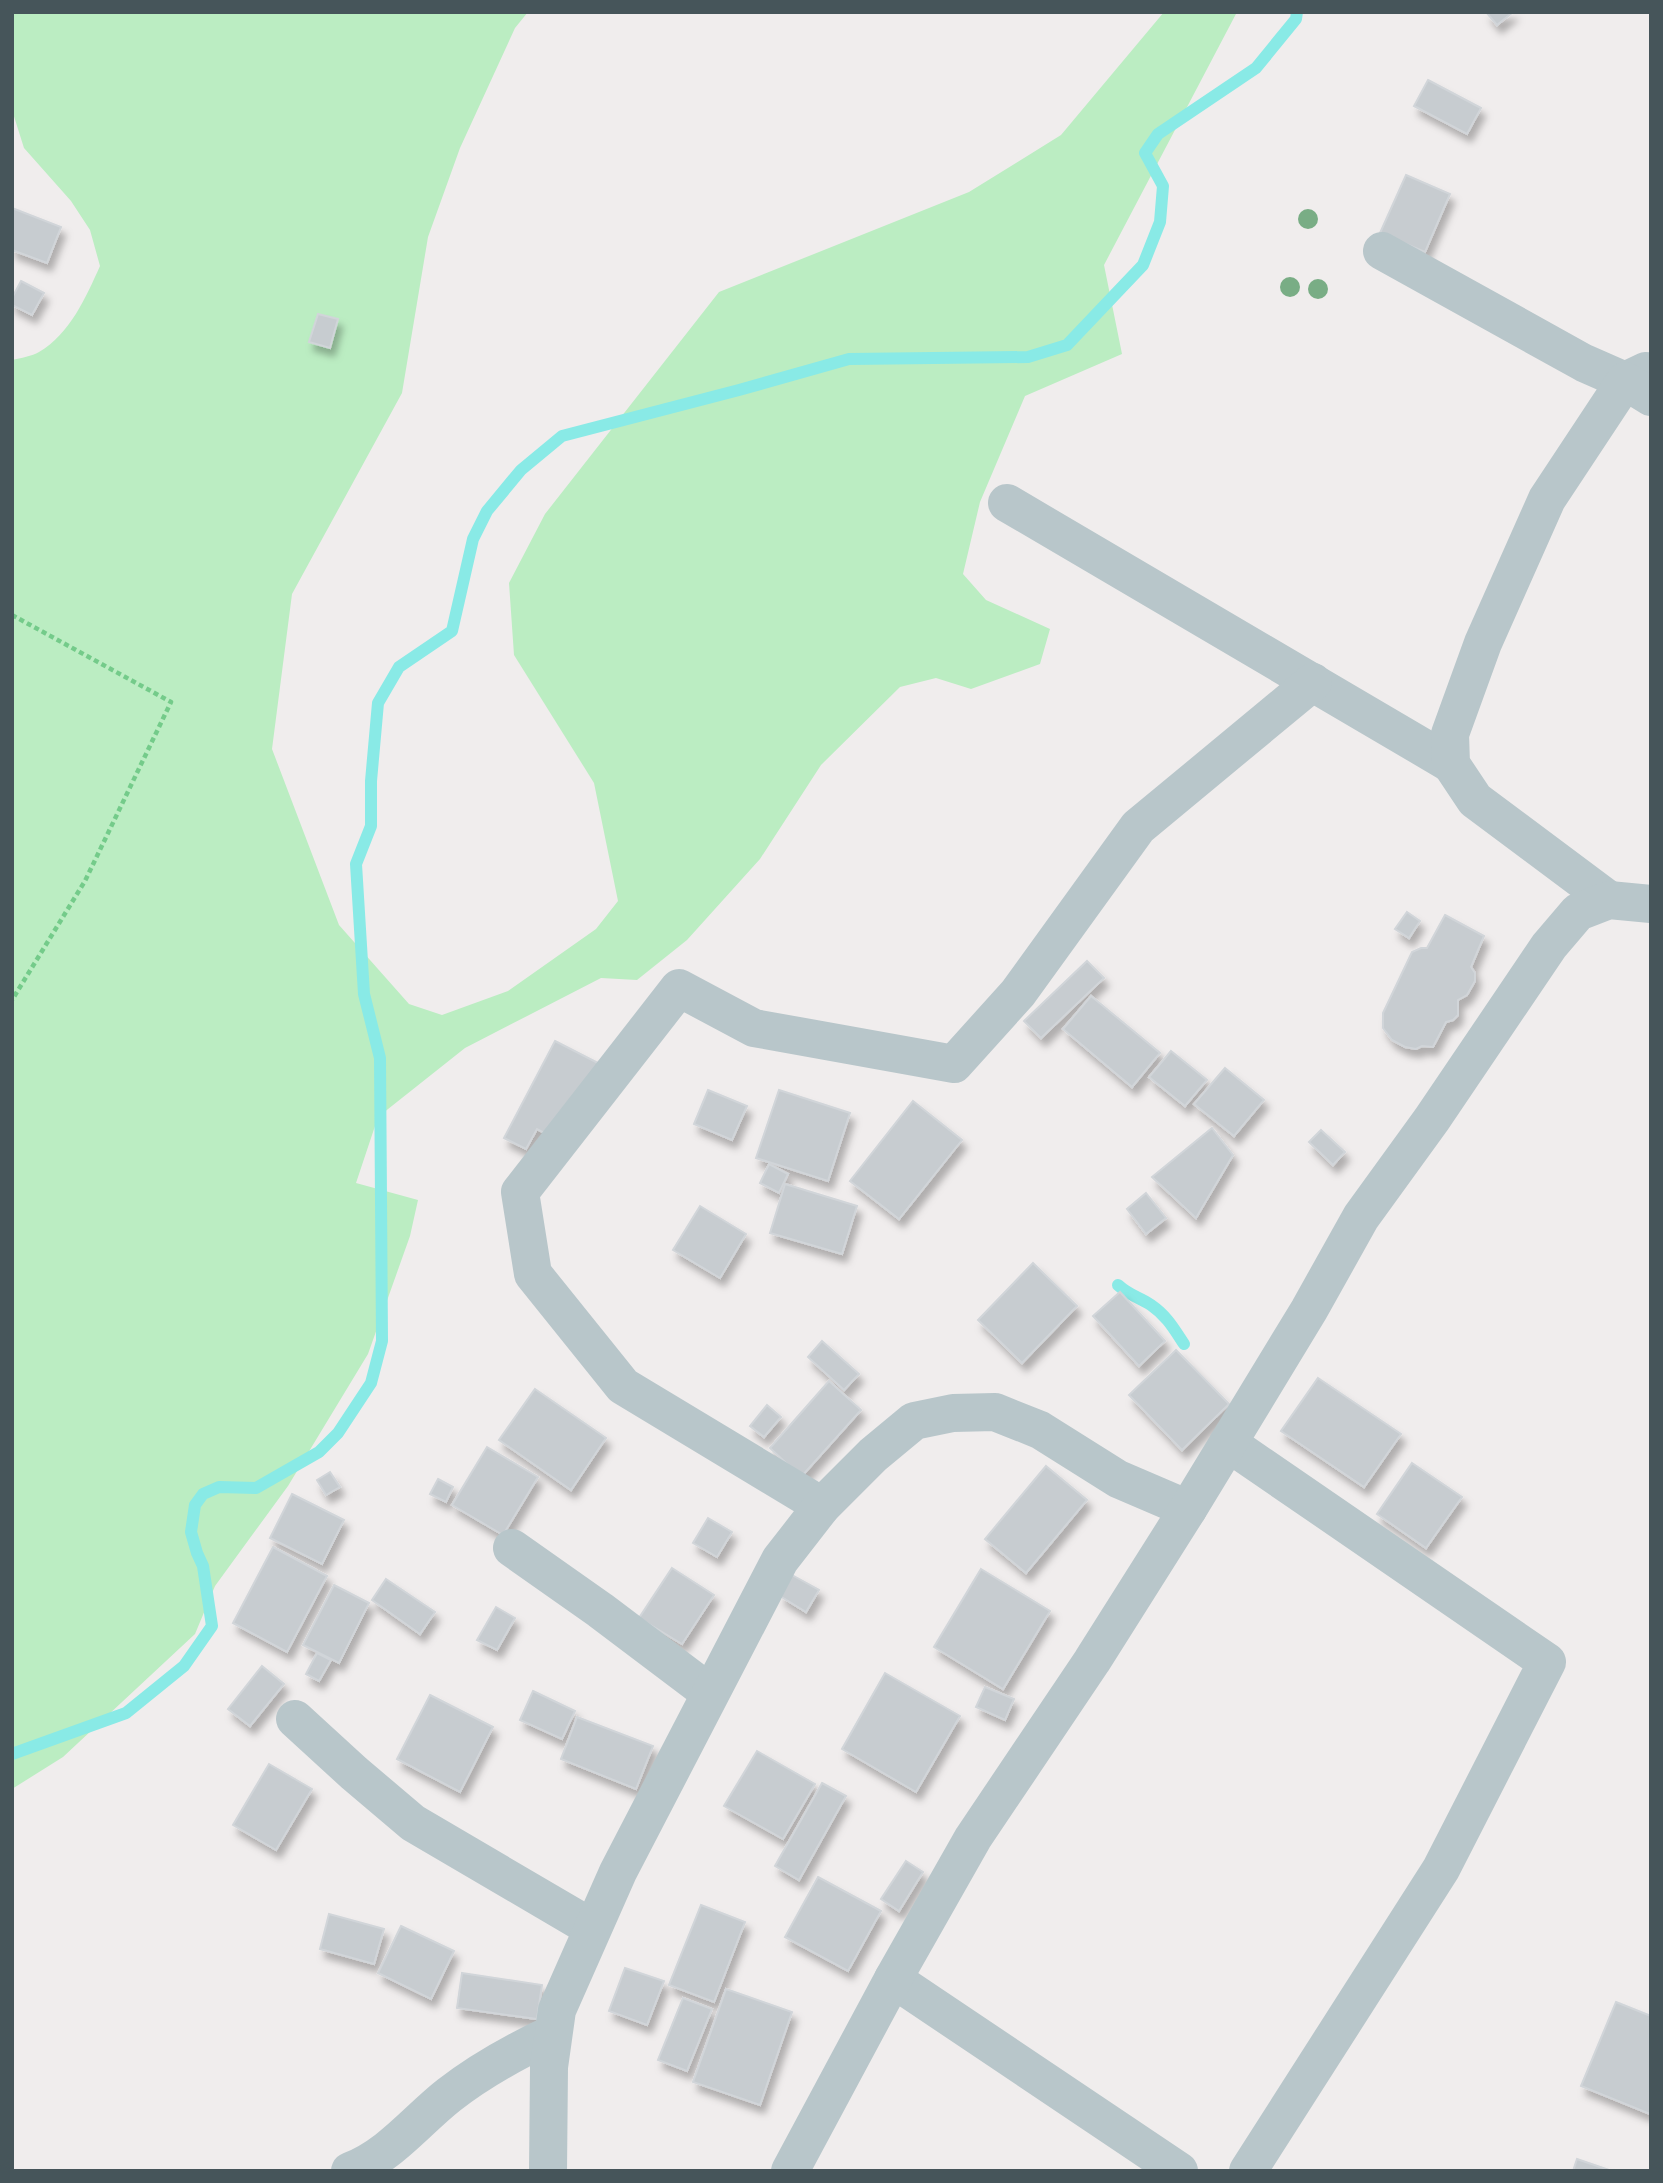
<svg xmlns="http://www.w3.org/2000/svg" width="1663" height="2183" font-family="Arial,sans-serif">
<defs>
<filter id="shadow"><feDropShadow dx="4.5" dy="8" stdDeviation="3.5" flood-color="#0004"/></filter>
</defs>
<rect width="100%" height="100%" fill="#f0eded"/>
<path fill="#bbedc2" d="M12 12H528L515 28 460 148 428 237 402 393 292 594 272 749 339 925 409 1004 442 1015 508 991 596 929 618 901 594 783 514 655 509 583 545 514 719 292 969 192 1061 135 1164 12H1237L1104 265 1122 354 1025 396 980 502 963 574 986 600 1050 629 1040 664 971 689 936 678 900 687 821 765 760 859 687 940 637 980 601 978 465 1048 378 1117 356 1183 418 1200 410 1236 368 1354 288 1486 215 1586 195 1634 63 1757 12 1789V360C21 358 32 356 39 352 70 334 86 297 100 266L90 230 71 201 24 148 12 110Z"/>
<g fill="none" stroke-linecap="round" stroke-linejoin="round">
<g stroke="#89eae6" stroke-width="12">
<path d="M1118 1285C1130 1296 1139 1297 1151 1305 1167 1316 1174 1329 1184 1344"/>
<path d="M12 1754 126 1713 184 1666 212 1626 203 1566 197 1553 191 1532 195 1505 203 1494 219 1487 256 1488 319 1452 338 1433 371 1383 382 1341 380 1058 364 994 356 864 371 826V781L378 703 399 667 452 631 473 539 487 511 521 470 562 436 739 390 849 359 1028 357 1067 345 1143 265 1160 222 1163 186 1145 153 1158 134 1256 68 1296 19 1297 12"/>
</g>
</g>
<g fill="#c7ccd0" stroke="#d1d5d9" stroke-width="2" filter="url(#shadow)">
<path d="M1486 12H1513L1497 25Z"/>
<path d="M1428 80 1481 108 1467 134 1414 106Z"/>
<path d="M1406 175 1450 194 1425 252 1380 233Z"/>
<path d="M12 208 61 227 47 263 12 250Z"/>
<path d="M21 281 44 293 32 315 12 305V298Z"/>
<path d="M318 314 338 319 330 348 309 342Z"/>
<path d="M1407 912 1420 921 1409 938 1395 929Z"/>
<path d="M1445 915 1484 936 1471 967 1475 973V981L1467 995 1458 1000V1015L1453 1020 1446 1022 1433 1047 1422 1046 1416 1049 1405 1047 1392 1040 1383 1028V1013L1412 952 1421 948H1427Z"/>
<path d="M1087 961 1104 978 1041 1038 1024 1021Z"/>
<path d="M1091 996 1160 1053 1132 1087 1063 1029Z"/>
<path d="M555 1041 598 1063 558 1140 537 1129 526 1149 504 1138Z"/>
<path d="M1171 1051 1207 1080 1185 1106 1149 1077Z"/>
<path d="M1225 1068 1264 1100 1234 1136 1194 1104Z"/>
<path d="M708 1090 747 1106 732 1140 694 1124Z"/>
<path d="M779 1090 850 1113 828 1181 756 1158Z"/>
<path d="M913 1101 962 1140 899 1219 850 1181Z"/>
<path d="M1212 1128 1233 1155 1196 1218 1152 1177Z"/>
<path d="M1321 1130 1345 1152 1333 1165 1309 1142Z"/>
<path d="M769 1164 788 1174 779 1193 760 1183Z"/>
<path d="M785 1184 857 1206 842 1254 770 1233Z"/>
<path d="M1146 1193 1166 1218 1146 1234 1127 1209Z"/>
<path d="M700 1206 746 1234 720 1278 673 1250Z"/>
<path d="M1033 1263 1077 1306 1022 1363 978 1320Z"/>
<path d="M1120 1292 1165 1341 1139 1366 1093 1316Z"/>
<path d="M822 1341 859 1374 844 1390 808 1357Z"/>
<path d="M1176 1350 1229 1404 1182 1450 1129 1395Z"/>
<path d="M1318 1378 1401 1434 1364 1487 1281 1431Z"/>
<path d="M829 1381 861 1410 801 1477 770 1448Z"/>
<path d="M535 1389 606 1438 571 1490 499 1440Z"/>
<path d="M767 1405 781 1417 764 1437 750 1426Z"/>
<path d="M487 1447 538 1477 503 1535 452 1505Z"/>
<path d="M1412 1463 1462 1497 1426 1548 1377 1514Z"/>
<path d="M1046 1466 1087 1500 1026 1573 985 1539Z"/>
<path d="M330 1472 340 1487 326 1495 317 1480Z"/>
<path d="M438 1479 453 1487 446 1502 430 1494Z"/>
<path d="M292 1494 344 1520 322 1564 270 1538Z"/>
<path d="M708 1518 732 1532 717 1557 693 1543Z"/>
<path d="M273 1547 327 1576 287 1652 233 1623Z"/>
<path d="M672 1568 714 1595 682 1644 639 1618Z"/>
<path d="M981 1569 1050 1611 1003 1689 934 1647Z"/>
<path d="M792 1575 819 1590 806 1612 780 1596Z"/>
<path d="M386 1579 435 1612 420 1634 372 1600Z"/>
<path d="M334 1585 369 1603 339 1663 303 1645Z"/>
<path d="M496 1607 515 1618 497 1650 477 1640Z"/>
<path d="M317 1653 331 1660 319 1681 306 1674Z"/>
<path d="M262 1666 284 1684 250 1726 228 1709Z"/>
<path d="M885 1673 960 1716 916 1792 842 1749Z"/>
<path d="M985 1687 1014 1699 1005 1720 976 1707Z"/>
<path d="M533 1691 575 1711 562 1739 520 1720Z"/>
<path d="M430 1695 493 1727 460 1792 397 1759Z"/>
<path d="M577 1717 653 1746 636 1789 561 1759Z"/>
<path d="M757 1751 815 1784 783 1839 724 1806Z"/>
<path d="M269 1764 312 1789 276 1850 233 1825Z"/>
<path d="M822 1783 846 1796 799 1880 775 1866Z"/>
<path d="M906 1861 923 1872 899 1911 881 1899Z"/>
<path d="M818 1877 881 1911 848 1971 785 1937Z"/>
<path d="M701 1905 745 1922 714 2002 669 1985Z"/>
<path d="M329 1914 384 1929 374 1964 320 1949Z"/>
<path d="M401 1926 454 1951 431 1999 378 1973Z"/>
<path d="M625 1968 664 1981 647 2025 609 2011Z"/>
<path d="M462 1973 542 1985 537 2019 457 2008Z"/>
<path d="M726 1989 792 2012 760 2105 693 2082Z"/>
<path d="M683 1998 712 2009 687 2071 658 2060Z"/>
<path d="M1616 2002 1651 2016 1650 2114 1581 2086Z"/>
<path d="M1577 2159 1609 2170 1608 2171H1573Z"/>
</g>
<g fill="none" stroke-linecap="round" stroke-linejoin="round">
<path stroke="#74cb8a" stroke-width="4.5" stroke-dasharray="5 3.5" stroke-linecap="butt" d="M12 615 171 702 85 881 12 1000"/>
<g stroke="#b8c6ca" stroke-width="38">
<path d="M1382 251 1584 363 1625 381 1646 371"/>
<path d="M1007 503 1451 764"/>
<path d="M1609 900 1475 800 1451 764 1450 734 1483 643 1547 499 1625 381 1651 397"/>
<path d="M1228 1443 1547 1662 1441 1869 1248 2171"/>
<path d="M822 1506 623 1386 533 1274 520 1192 679 988 754 1028 954 1064 1018 993 1138 827 1313 682"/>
<path d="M512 1548 600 1610 710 1693"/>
<path d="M295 1719 354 1773 413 1823 592 1928"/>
<path d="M893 1979 1179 2171"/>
<path d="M350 2171C390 2156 417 2120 449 2095 481 2070 516 2051 552 2034"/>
<path d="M548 2171 549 2067 557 2010 618 1872 780 1560 822 1506 873 1455 914 1421 953 1413 995 1412 1040 1430 1118 1479 1188 1509"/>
<path d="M790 2171 893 1979 973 1838 1092 1661 1188 1509 1309 1310 1361 1217 1432 1119 1549 946 1578 912 1609 900 1651 904"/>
</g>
</g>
<g fill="#79ad85">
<circle cx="1308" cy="219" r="10"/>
<circle cx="1290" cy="287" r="10"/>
<circle cx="1318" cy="289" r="10"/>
</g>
<rect width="1663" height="2183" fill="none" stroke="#46555a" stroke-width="28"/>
</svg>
